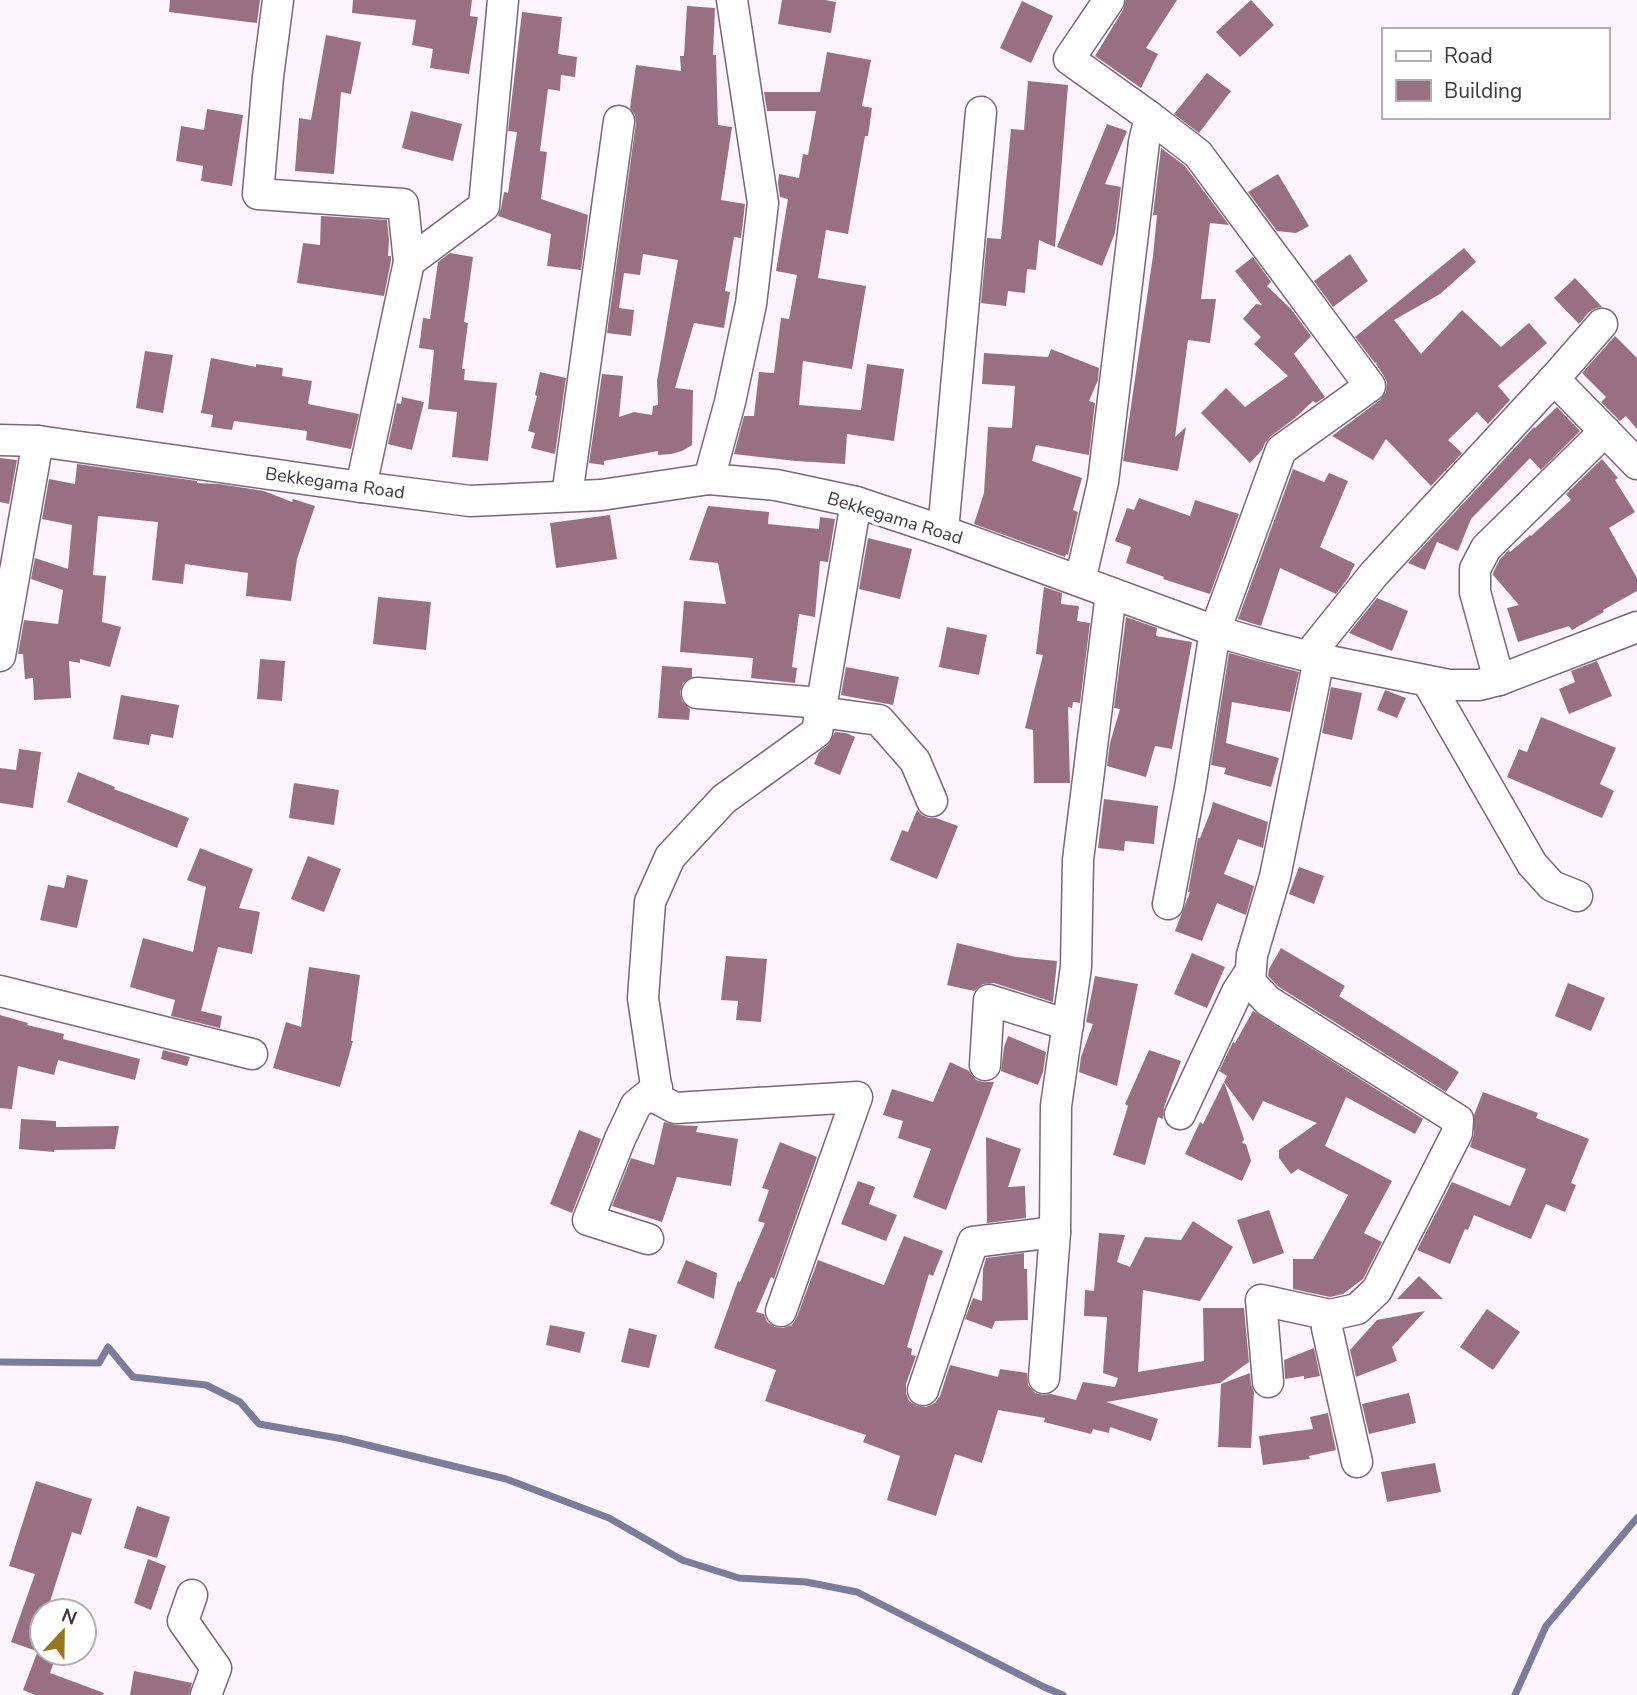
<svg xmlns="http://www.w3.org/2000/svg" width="1637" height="1695" font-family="'Nunito Sans',sans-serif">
<rect width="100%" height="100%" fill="#fdf4fd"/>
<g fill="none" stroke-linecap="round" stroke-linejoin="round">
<g stroke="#7b7c99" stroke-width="7">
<path d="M0 1362 99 1363 108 1347 133 1377 206 1385 240 1402 259 1424 343 1439 506 1479 609 1518 682 1560 739 1578 806 1582 857 1592 1044 1687 1063 1695"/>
<path d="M1515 1695 1546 1626 1637 1518"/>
</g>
</g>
<g fill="#987082">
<path d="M170 0H260L257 23 169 12Z"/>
<path d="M353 0H472L470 16 478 17 469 74 430 68 433 49 412 45 416 20 352 13Z"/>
<path d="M782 0H825L836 2 831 33 778 24Z"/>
<path d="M1126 0H1177L1146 48 1158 54 1141 88 1095 56 1123 10Z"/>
<path d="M1251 0 1274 25 1240 57 1216 32Z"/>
<path d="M1022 1 1053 16 1031 63 1000 48Z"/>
<path d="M687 6 715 8 713 55H716L718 125 732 127 721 200 745 204 741 238 734 237 725 291 730 292 724 328 694 323 675 388 693 390 692 445 682 451 671 454 658 455V451L604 461V465L589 463 602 374 623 376 619 417 634 412 652 415 653 406 658 405 657 381 678 260 643 254 640 275 624 273 619 308 634 310 631 336 607 333 636 123 635 115 630 108 636 65 681 71 680 56H684Z"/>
<path d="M522 12 562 17 558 54 577 57 575 77 561 75 560 91 548 89 540 151 547 152 541 199 588 215 581 270 547 266 551 234 498 216 501 208 504 192 508 193 517 132 508 131Z"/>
<path d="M326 35 361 42 351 94 341 92 334 174 295 171 299 118 311 120Z"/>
<path d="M827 52 871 60 862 106 872 108 868 136H865L848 234 826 230 818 278 866 286 852 369 803 361 799 405 861 410 867 364 904 369 894 441 847 434 845 464 796 461 734 454 744 416H754L759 372 774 373 781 318 789 319 797 275 776 271 788 199 780 197 778 184 779 174 799 178 803 154 808 155 816 111H767L764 92H820Z"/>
<path d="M1207 73 1231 91 1199 133 1174 114Z"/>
<path d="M1028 81 1068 85 1055 247 1039 240 1036 270 1027 269 1025 293 1008 291 1006 306 981 303 987 238 1001 239 1011 129 1024 130Z"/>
<path d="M207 109 243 115 232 186 201 181 203 166 176 161 181 126 204 130Z"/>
<path d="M411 111 462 124 453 161 402 148Z"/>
<path d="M1107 124 1127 131 1105 184 1121 187 1115 233 1102 266 1057 247Z"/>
<path d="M1161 148 1185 166 1229 225 1210 223 1201 299H1216L1210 343 1188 340 1175 437 1186 427 1178 471 1123 461 1153 256 1157 215H1153Z"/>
<path d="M1278 174 1309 226 1296 233 1277 231 1248 192Z"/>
<path d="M321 216 387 220 389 240 388 256H391V261L384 296 297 283 303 243 320 245Z"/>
<path d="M1464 248 1476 262 1440 294 1394 320 1421 354 1462 310 1501 347 1529 323 1547 343 1498 386 1510 400 1488 424 1477 412 1448 440 1462 453 1431 486 1386 439 1373 460 1332 436 1380 400 1386 392 1387 383 1384 376 1376 364 1377 362 1375 363 1355 337Z"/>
<path d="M450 253 473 257 464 322 468 323 462 369H465L464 380 497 383 488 461 452 457 457 412 428 409 434 350 419 348 423 318 430 319 438 262Z"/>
<path d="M1350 254 1368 281 1333 307 1314 281Z"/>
<path d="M1253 257 1271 282 1267 286 1291 309 1311 336 1294 354 1325 397 1316 403 1313 401 1295 418 1271 436 1265 443 1262 450 1250 463 1201 413 1226 388 1245 407 1288 376 1254 344 1261 337 1243 319 1256 304 1262 305 1235 271Z"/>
<path d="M1575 278 1602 307 1596 308 1589 312 1579 324 1554 298Z"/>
<path d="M1615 336 1637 358V429L1626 416 1620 421 1601 402 1606 397 1582 373Z"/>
<path d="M1051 349 1099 368 1098 380 1089 401 1095 403 1089 455 1036 445 1032 461 1082 478 1073 510 1078 512 1068 555 1066 554 1065 557 974 524 984 493 988 427 1012 428 1015 386 982 384 984 353 1048 357Z"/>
<path d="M145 351 173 355 163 413 136 408Z"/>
<path d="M211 358 256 367V364L283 368 282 376 312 381 308 404 359 414 351 449 306 440 307 431 234 421 232 430 211 427 213 415 201 413Z"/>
<path d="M540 372 566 378 555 454 531 448 535 433 528 431 537 396 535 395Z"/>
<path d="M402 397 424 402 412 450 388 444 397 403 401 404Z"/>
<path d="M1557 407 1580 431 1541 470 1530 458 1471 519 1458 551 1437 542 1425 570 1408 563 1534 427 1535 428Z"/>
<path d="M0 458 17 460 9 504 0 502Z"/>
<path d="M1602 459 1618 478 1615 480 1635 512 1609 528 1637 578V591L1603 610 1604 612 1572 630 1569 626 1518 642 1507 608 1519 605 1493 575V573L1500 559 1509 550 1510 552 1530 535 1531 536 1571 500 1566 494Z"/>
<path d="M77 464 197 481V483L219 484 264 491 292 502 293 499 315 506 297 559 291 601 246 596 248 573 185 564 183 584 152 580 158 522 98 516 93 575 106 576 102 622 121 627 110 667 80 659V663L69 661 71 698 34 700 33 678 25 679 23 654H18L24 620 58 624 63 590 31 579 35 558 68 569 72 525 42 519 49 479 75 484Z"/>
<path d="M1293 469 1324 482 1329 473 1348 481 1320 547 1355 564 1348 578 1336 594 1280 568 1261 626 1238 619Z"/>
<path d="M1139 498 1190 516 1195 500 1239 514 1210 594 1163 579 1164 577 1126 563 1131 547 1115 541 1127 508 1134 510Z"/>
<path d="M708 506 769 512 768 524 819 529 820 517 835 519 828 562 820 561 815 617 799 614 792 667 797 668 795 683 751 678 753 658 680 652 684 601 726 604 718 563 689 560Z"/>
<path d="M610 515 617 559 556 568 550 523Z"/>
<path d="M868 538 912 549 900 599 859 589Z"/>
<path d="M1044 587 1062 593 1061 604 1079 606 1077 621 1090 623 1080 703 1073 702 1072 708 1068 707 1070 783H1034L1033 730 1025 728 1043 655 1036 654Z"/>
<path d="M378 597 431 602 426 650 373 644Z"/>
<path d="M1377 598 1408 611 1392 651 1349 633Z"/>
<path d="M1126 617 1157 628 1156 636 1192 642 1172 749 1155 746 1146 777 1107 766 1110 743 1120 709 1114 708Z"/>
<path d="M947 627 987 635 979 675 939 667Z"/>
<path d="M1229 653 1299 672 1290 712 1232 702 1226 743 1279 758 1271 787 1224 774 1226 768 1211 765Z"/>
<path d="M260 659 285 661 282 701 257 699Z"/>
<path d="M1597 661 1612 696 1569 714 1559 689 1575 682 1571 671Z"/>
<path d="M662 666 692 668V677L683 683 680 692 682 701 690 709 689 720 658 718Z"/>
<path d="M846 667 899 677 893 705 841 695Z"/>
<path d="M1331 687 1362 693 1352 740 1322 733Z"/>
<path d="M1385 690 1406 698 1397 718 1377 710Z"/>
<path d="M121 695 179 705 173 738 151 734 149 745 113 739Z"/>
<path d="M1541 717 1616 748 1600 784 1614 791 1602 818 1507 777 1519 749 1527 752Z"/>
<path d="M835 732 846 733 855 737 840 775 814 764 819 752 828 745Z"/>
<path d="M19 749 41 752 33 808 0 803V768L16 770Z"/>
<path d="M78 772 115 787 114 789 189 818 177 848 67 802Z"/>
<path d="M294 783 339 790 334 825 289 818Z"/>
<path d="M1104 799 1158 806 1154 844 1125 841 1124 851 1098 848Z"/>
<path d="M1213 802 1268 822 1263 848 1238 839 1224 874 1254 886 1246 915 1217 903 1202 941 1175 931 1190 892H1188L1198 838H1200L1210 813Z"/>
<path d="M917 810 922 815 929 818H936L958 826 937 879 890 860 902 830 908 832Z"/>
<path d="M200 848 253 869 239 908 260 912 252 954 218 947 201 1011 222 1016 220 1028 171 1016 175 1000 130 987 143 938 193 952 206 887 187 880Z"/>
<path d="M308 856 341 869 324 912 291 899Z"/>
<path d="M1299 867 1324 876 1314 904 1289 894Z"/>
<path d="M67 875 88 880 77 928 40 920 48 885 64 888Z"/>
<path d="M957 943 1016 957 1057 961 1053 1002 994 983 983 984 974 991 947 985Z"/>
<path d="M1281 948 1345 986 1339 996 1459 1072 1446 1092 1279 987 1268 976 1269 969Z"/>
<path d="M1192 953 1225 967 1207 1008 1174 994Z"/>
<path d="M726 956 767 959 761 1022 736 1020 738 1001 721 1000Z"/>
<path d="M309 967 360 975 351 1041H353L340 1087 273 1068 286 1022 301 1027Z"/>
<path d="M1095 976 1138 984 1117 1086 1079 1072 1081 1057 1093 1024 1086 1022Z"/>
<path d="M1568 983 1605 998 1591 1031 1555 1016Z"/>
<path d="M1253 1011 1423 1119 1415 1134 1346 1097 1325 1146 1392 1181 1364 1233 1382 1242 1363 1279 1343 1294 1330 1297 1293 1289V1259H1313L1348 1195 1298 1169 1291 1174 1279 1158V1150L1317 1123 1263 1101 1253 1121 1224 1082 1227 1076 1219 1071 1233 1042 1235 1043Z"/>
<path d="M0 1015 28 1023 27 1025 64 1034 63 1039 140 1059 135 1080 58 1060 54 1075 18 1066 12 1109 0 1108Z"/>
<path d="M1008 1036 1046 1052 1043 1072 1038 1085 1001 1071 1004 1047Z"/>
<path d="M163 1050 190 1057 187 1066 161 1059Z"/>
<path d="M1149 1050 1181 1061 1164 1107 1163 1119 1158 1117 1145 1165 1113 1155 1128 1106 1125 1104Z"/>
<path d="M950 1062 969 1071 976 1080 983 1082H994L946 1210 913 1197 931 1149 898 1138 903 1121 883 1115 892 1089 933 1102Z"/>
<path d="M1224 1082 1244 1139 1242 1143 1246 1144 1251 1161 1242 1181 1185 1154 1200 1122 1203 1124Z"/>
<path d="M1483 1092 1538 1113 1536 1118 1589 1139 1571 1183 1576 1185 1565 1212 1546 1204 1531 1239 1474 1215 1468 1230 1465 1229 1450 1264 1417 1250 1452 1182 1510 1206 1526 1169 1470 1147 1474 1134V1115Z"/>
<path d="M21 1119 56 1121V1127L119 1126 115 1149 54 1150V1152L19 1149Z"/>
<path d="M664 1122 675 1125 698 1126 696 1132 738 1139 731 1186 677 1177 662 1222 612 1206 631 1158 654 1165Z"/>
<path d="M579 1130 601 1139 572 1213 550 1204Z"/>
<path d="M986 1137 1021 1149 1008 1187 1025 1186 1026 1218 987 1223Z"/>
<path d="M780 1142 817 1157 774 1279 771 1277 756 1312 764 1314 767 1322 775 1327 783 1328 792 1325 797 1317 818 1260 884 1285 904 1236 943 1251 933 1276 929 1274 907 1347 912 1349 911 1355 916 1356 906 1384V1393L909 1401 917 1406 926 1407 935 1403 940 1396 950 1365 998 1377 1000 1369 1027 1373 1028 1385 1035 1393 1043 1395 1051 1394 1076 1400 1083 1382 1115 1387 1118 1378 1103 1373 1107 1317 1084 1316 1085 1290 1094 1291 1099 1233 1125 1235 1117 1262 1130 1267 1145 1237 1181 1240 1193 1221 1233 1247 1200 1301 1143 1290 1138 1372 1204 1361 1203 1308H1244L1249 1362 1220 1383 1106 1402 1158 1419 1151 1441 1110 1427 1109 1433 1093 1429 1091 1434 1044 1422 1045 1418 998 1410 982 1463 955 1454 936 1516 887 1500 900 1456 863 1442 866 1435 765 1401 776 1370 714 1348 738 1281 740 1282 765 1223 758 1221 769 1190 762 1188Z"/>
<path d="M858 1181 875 1187 869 1204 897 1215 886 1241 841 1224Z"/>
<path d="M1269 1210 1284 1253 1253 1264 1237 1220Z"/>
<path d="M1024 1253V1269H1027L1028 1320 995 1321 992 1329 965 1319 973 1298 982 1301 983 1269 986 1258Z"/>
<path d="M686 1260 717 1273 714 1299 677 1283Z"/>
<path d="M1419 1276 1443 1299H1397Z"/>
<path d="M1487 1309 1520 1332 1493 1370 1460 1347Z"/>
<path d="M1425 1311 1392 1347 1397 1361 1356 1377 1350 1350 1377 1320Z"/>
<path d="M550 1325 585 1332 580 1353 546 1345Z"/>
<path d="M629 1328 657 1335 649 1368 621 1362Z"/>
<path d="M1314 1348 1320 1376 1304 1379V1376L1285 1379 1284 1360Z"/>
<path d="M1250 1373 1251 1384 1254 1392 1251 1448 1218 1447 1221 1384Z"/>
<path d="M1409 1393 1416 1423 1369 1434 1362 1404Z"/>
<path d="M1328 1413 1336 1450 1309 1456 1310 1459 1263 1465 1259 1436 1313 1429 1310 1417Z"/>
<path d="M1435 1463 1441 1492 1387 1502 1381 1472Z"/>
<path d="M36 1481 92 1499 81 1535 72 1532 47 1611H42V1653L11 1642 35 1574 9 1566Z"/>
<path d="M137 1506 170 1517 157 1558 124 1548Z"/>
<path d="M148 1559 166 1566 151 1610 134 1603Z"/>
<path d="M37 1653H57L50 1673 104 1693 103 1695H35L23 1690Z"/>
<path d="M134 1671 192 1683 189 1695H130Z"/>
</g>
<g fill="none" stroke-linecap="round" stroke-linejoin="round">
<g stroke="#796679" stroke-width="33">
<g id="minor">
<path d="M278 0 268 77 258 194 403 204 409 262"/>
<path d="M1109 0 1069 59 1150 117 1198 154 1370 386 1281 450 1215 631 1190 788 1168 904"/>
<path d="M1554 379 1637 464"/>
<path d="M0 440 38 441 361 487 470 501 601 495 709 479 776 485 856 502 943 531 1215 631 1267 646 1319 659 1449 685H1479L1499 680 1637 627"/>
<path d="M709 479 730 402 751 304 763 203 732 0"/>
<path d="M361 487 409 262 484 206 503 0"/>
<path d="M567 496 619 121"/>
<path d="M943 531 981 112"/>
<path d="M1080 581 1103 482 1144 142 1150 117"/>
<path d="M0 656 38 441"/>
<path d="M1308 656 1374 574 1554 379 1602 324"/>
<path d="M1319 659 1275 877 1252 955 1250 982 1268 1001 1458 1120 1457 1133 1377 1290 1357 1309 1330 1315 1327 1328 1357 1462"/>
<path d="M1499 680 1475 592V569L1486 548 1605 431"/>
<path d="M1427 681 1532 864 1552 886 1577 896"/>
<path d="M697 693 822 703"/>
<path d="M820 712 879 720 915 761 932 801"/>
<path d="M0 991 252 1054"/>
<path d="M985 1065 989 1000 1068 1025"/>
<path d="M1180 1114 1237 992 1250 972"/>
<path d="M648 1239 588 1220 620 1139 636 1105 657 1088"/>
<path d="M781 1311 857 1097 675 1108 658 1099 643 998 650 902 670 857 724 799 817 732 856 502"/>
<path d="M1044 1378 1055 1232"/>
<path d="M1268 1382 1261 1300 1330 1315"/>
<path d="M923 1390 973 1242 1055 1232 1056 1106 1076 967 1078 860 1111 593"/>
<path d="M192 1595 183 1621 216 1668 206 1695"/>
</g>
</g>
<use href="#minor" stroke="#fff" stroke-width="30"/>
</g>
<g text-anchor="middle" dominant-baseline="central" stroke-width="7" stroke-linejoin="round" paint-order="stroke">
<g font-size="18" fill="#3f363f" stroke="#fff">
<text transform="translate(335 483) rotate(8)">Bekkegama Road</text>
<text transform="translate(895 518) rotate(17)">Bekkegama Road</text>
</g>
</g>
<rect x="1382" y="28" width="228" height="91" fill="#ffffff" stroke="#b2afb2" stroke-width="2"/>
<rect x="1396" y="51" width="35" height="10" fill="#ffffff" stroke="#b2afb2" stroke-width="2"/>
<text x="1444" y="63" font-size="21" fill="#3f363f">Road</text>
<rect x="1396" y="80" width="35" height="21" fill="#987082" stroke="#b2afb2" stroke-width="2"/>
<text x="1444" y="98" font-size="21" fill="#3f363f">Building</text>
<g transform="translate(63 1632) rotate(22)"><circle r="33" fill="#ffffff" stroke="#b2afb2" stroke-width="2"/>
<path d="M0-5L12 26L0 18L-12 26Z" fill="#98751e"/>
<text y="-10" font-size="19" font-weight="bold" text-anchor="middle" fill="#3f363f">N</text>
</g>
</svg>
